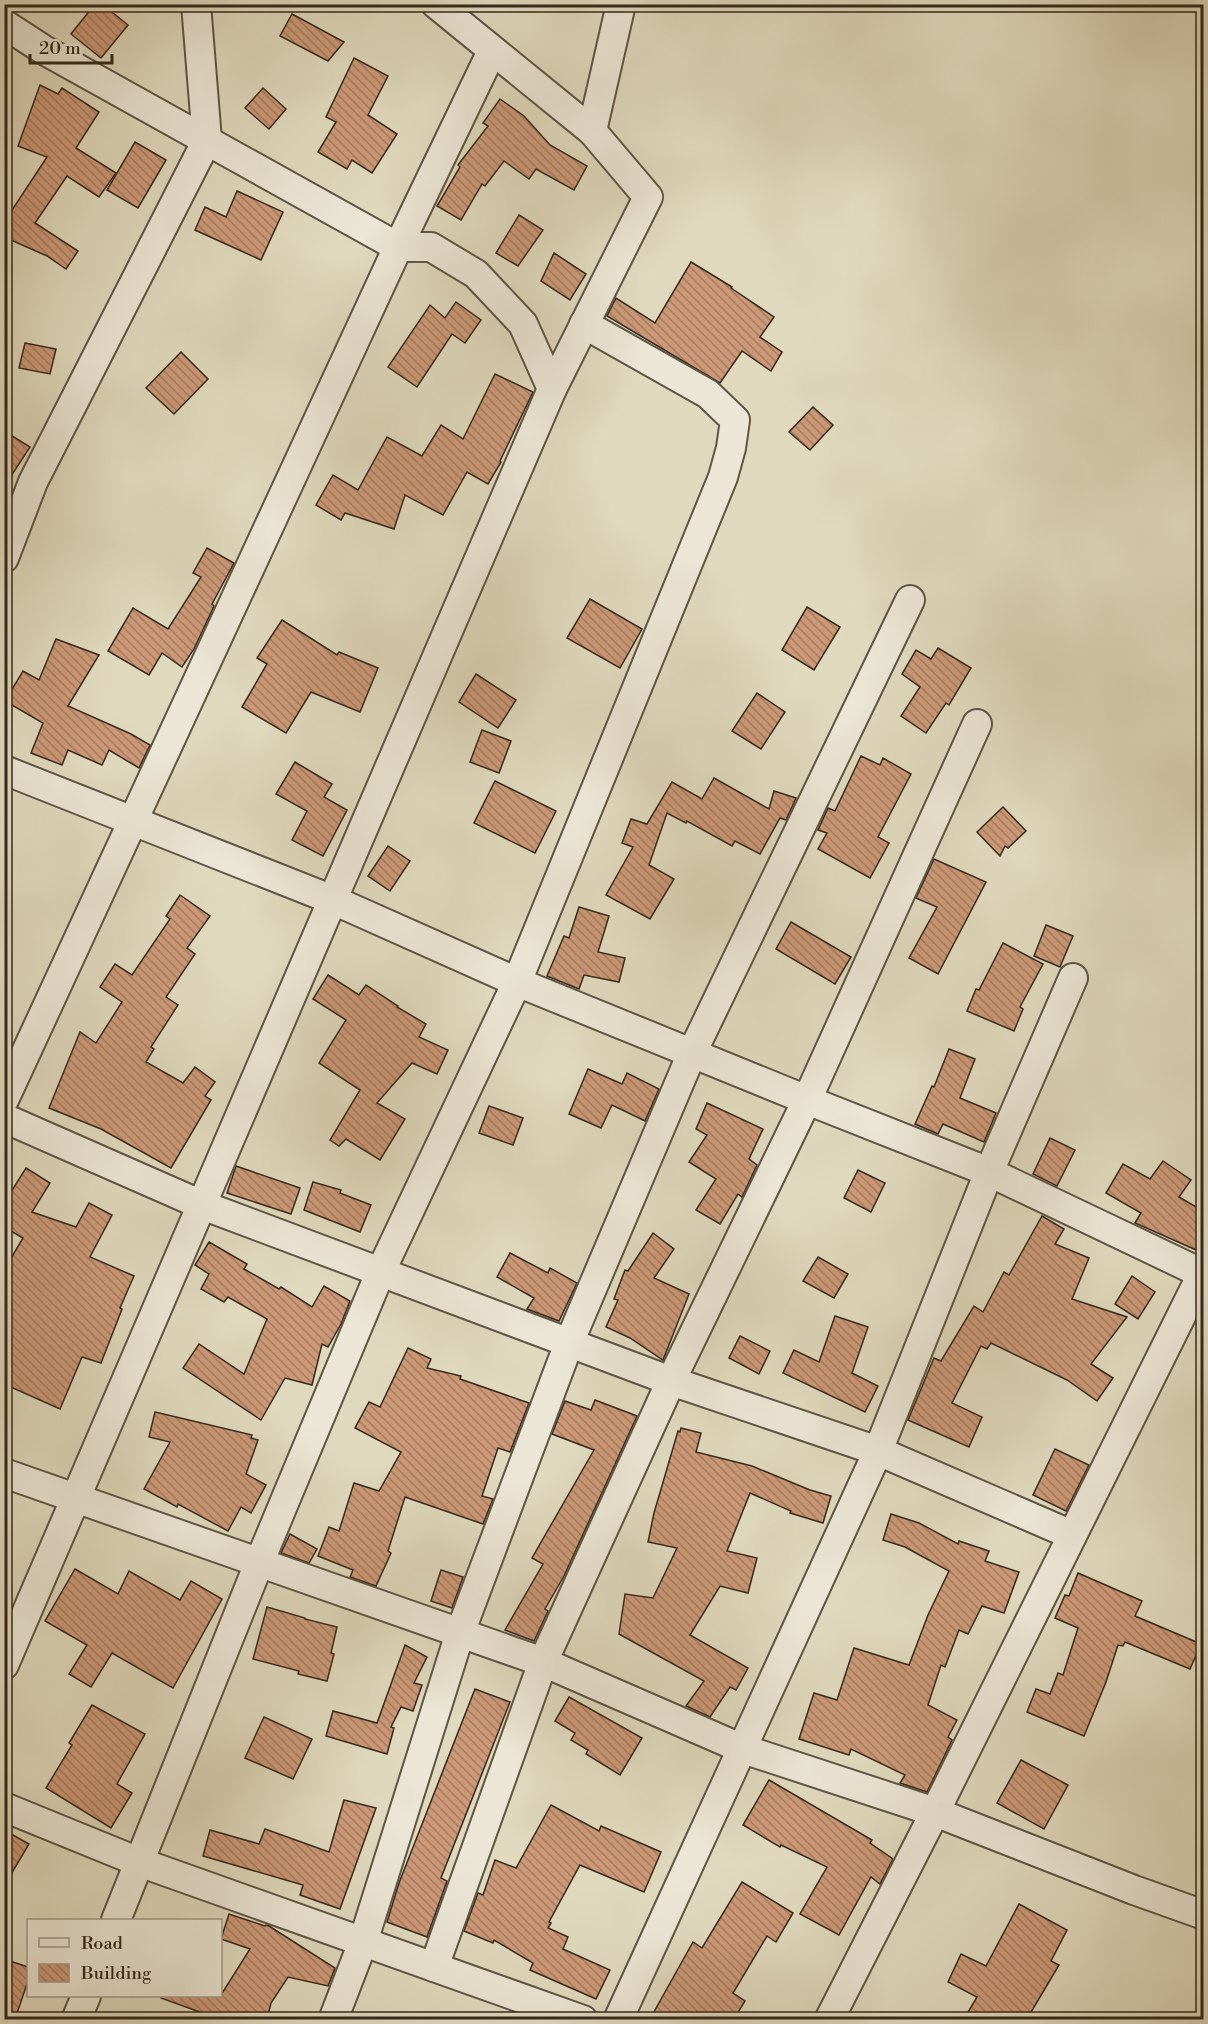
<svg xmlns="http://www.w3.org/2000/svg" width="1208" height="2024" font-family="'Libre Bodoni',serif">
<defs>
<pattern id="building-back-hatch" width="6" height="6" patternUnits="userSpaceOnUse" patternTransform="scale(1.5)"><rect width="6" height="6" fill="#cc9877"/><path d="M-1 5l2 2M0 0l6 6M5-1l2 2" fill="none" stroke="#a67c61"/></pattern>
</defs>
<rect width="100%" height="100%" fill="#e0d9be"/>
<filter id="stains"><feTurbulence type="fractalNoise" baseFrequency=".00333" numOctaves="4"/><feColorMatrix values="0 0 0 0 .2 0 0 0 0 .09 0 0 0 0 .02 0 0 0 .5 -.17"/></filter>
<radialGradient id="worn" r=".72"><stop offset=".6" stop-color="#630" stop-opacity="0"/><stop offset="1" stop-color="#630" stop-opacity=".3"/></radialGradient>
<g fill="url(#building-back-hatch)" stroke="#33291d" stroke-width="1.5">
<path d="M95 4H102L128 25 101 58 71 34Z"/>
<path d="M292 14 344 42 328 61 280 36Z"/>
<path d="M354 58 388 76 368 115 397 134 372 173 352 160 347 169 318 152 336 122 326 117Z"/>
<path d="M40 85 58 94 62 88 99 112 76 148 116 173 99 197 67 176 35 223 78 251 66 269 47 256 4 237V227L12 210 47 157 18 146Z"/>
<path d="M263 88 286 109 269 129 245 108Z"/>
<path d="M500 99 524 116 550 145 587 166 574 190 536 169 529 179 504 161 485 186 482 184 461 220 437 206 460 167 458 165 488 126 483 123Z"/>
<path d="M135 142 166 160 138 208 107 190Z"/>
<path d="M237 191 283 212 261 260 195 230 205 207 226 217Z"/>
<path d="M519 215 543 230 518 266 496 253Z"/>
<path d="M554 253 586 274 570 300 541 281Z"/>
<path d="M691 262 732 287 731 288 774 317 760 337 782 352 771 371 742 351 720 383 607 316 616 298 655 323Z"/>
<path d="M456 302 481 320 465 343 452 334 417 387 388 367 430 305 445 318Z"/>
<path d="M25 343 56 349 50 374 19 368Z"/>
<path d="M181 352 208 379 174 414 146 388Z"/>
<path d="M495 374 533 392 500 461 501 462 488 484 467 472 443 515 405 495 394 529 345 513 341 520 316 505 333 475 358 490 387 437 422 456 441 425 463 439Z"/>
<path d="M813 407 833 425 810 450 789 432Z"/>
<path d="M4 431 30 447 4 487Z"/>
<path d="M207 548 234 563 212 604 214 606 194 649 182 667 162 653 149 675 108 651 133 608 168 629 201 577 193 573Z"/>
<path d="M590 599 642 629 620 668 567 638Z"/>
<path d="M807 607 840 627 814 670 782 650Z"/>
<path d="M282 620 337 655 339 652 378 668 360 712 311 692 286 733 242 707 267 664 257 658Z"/>
<path d="M56 639 99 655 68 706 131 734 150 745 139 768 109 750 102 765 68 750 62 765 31 753 43 723 5 701 23 671 39 680Z"/>
<path d="M938 648 971 668 949 705 946 703 926 733 901 716 920 687 902 674 916 650 931 659Z"/>
<path d="M476 674 516 700 498 728 459 702Z"/>
<path d="M757 693 785 712 761 749 732 731Z"/>
<path d="M482 730 511 741 499 773 470 762Z"/>
<path d="M861 756 880 765 883 758 911 774 878 837 889 843 870 878 818 849 827 833 818 830 828 808 835 811Z"/>
<path d="M295 762 332 784 324 797 347 810 323 856 292 840 307 811 276 794Z"/>
<path d="M714 778 769 809 774 791 796 798 786 820 780 818 760 854 735 841 732 846 687 821 686 823 667 813 649 865 674 879 650 919 606 895 633 847 622 843 631 819 647 824 672 782 702 799Z"/>
<path d="M495 781 556 811 535 853 474 823Z"/>
<path d="M1003 807 1026 831 1008 848 1005 846 1000 856 977 832Z"/>
<path d="M388 846 410 861 390 891 368 876Z"/>
<path d="M934 859 986 882 938 974 909 958 937 907 916 898Z"/>
<path d="M180 895 210 916 187 948 195 954 166 997 178 1005 151 1047 154 1049 146 1062 183 1083 195 1067 215 1082 205 1096 211 1100 171 1168 101 1129 49 1108 80 1032 96 1043 122 1002 100 987 115 964 132 975 170 919 166 916Z"/>
<path d="M579 907 609 916 598 952 625 958 619 982 584 975 579 989 547 976 564 936 569 938Z"/>
<path d="M791 922 851 957 835 984 776 949Z"/>
<path d="M1046 925 1073 936 1060 967 1034 956Z"/>
<path d="M1003 943 1043 964 1020 1007 1023 1009 1014 1031 967 1011 976 989 979 990Z"/>
<path d="M328 975 359 995 366 985 398 1006 397 1007 426 1024 419 1037 448 1050 437 1074 412 1063 377 1103 405 1119 380 1160 346 1139 339 1146 330 1140 360 1090 319 1063 346 1020 313 999Z"/>
<path d="M949 1049 975 1059 960 1098 996 1113 984 1142 943 1124 938 1134 915 1124 932 1086 934 1087Z"/>
<path d="M588 1069 622 1084 627 1073 659 1089 645 1121 612 1105 601 1128 569 1114Z"/>
<path d="M707 1103 763 1129 749 1159 757 1165 742 1197 738 1194 720 1224 696 1210 716 1179 689 1162 707 1135 696 1129Z"/>
<path d="M489 1106 523 1118 513 1145 479 1133Z"/>
<path d="M1050 1138 1075 1150 1057 1186 1033 1174Z"/>
<path d="M1163 1161 1191 1180 1179 1197 1203 1211V1253L1135 1223 1141 1213 1106 1193 1123 1164 1150 1179Z"/>
<path d="M236 1166 300 1188 291 1214 227 1193Z"/>
<path d="M26 1168 50 1183 32 1212 76 1227 89 1203 112 1215 90 1257 134 1276 120 1308 122 1309 101 1363 82 1357 60 1409 4 1384V1270L23 1238 4 1227V1203Z"/>
<path d="M858 1170 885 1183 871 1212 844 1198Z"/>
<path d="M313 1182 341 1190 340 1193 371 1205 360 1232 304 1210Z"/>
<path d="M1042 1216 1064 1229 1055 1244 1089 1258 1072 1299 1127 1317 1091 1364 1113 1378 1097 1401 1067 1380 991 1343 987 1349 981 1346 952 1403 982 1417 969 1447 908 1420 934 1358 941 1361 974 1306 983 1312 1004 1272 1009 1275Z"/>
<path d="M653 1233 674 1249 654 1278 689 1294 663 1360 630 1338 606 1327 618 1300 614 1299 625 1270 628 1271Z"/>
<path d="M209 1242 247 1264 244 1269 279 1289 281 1287 312 1307 324 1286 350 1301 341 1324 328 1347 322 1344 312 1385 285 1378 261 1420 183 1368 199 1344 244 1374 267 1319 228 1297 224 1302 201 1289 209 1274 195 1265Z"/>
<path d="M510 1253 548 1273 550 1268 577 1283 559 1321 527 1309 534 1298 497 1277Z"/>
<path d="M818 1257 848 1274 834 1298 803 1281Z"/>
<path d="M1132 1276 1155 1292 1138 1319 1115 1304Z"/>
<path d="M835 1316 868 1327 852 1373 878 1386 865 1412 783 1373 794 1350 819 1362Z"/>
<path d="M740 1336 770 1351 759 1374 729 1358Z"/>
<path d="M408 1348 431 1359 427 1368 461 1376 460 1379 529 1403 510 1452 498 1448 482 1496 493 1499 483 1524 405 1497 388 1551 391 1553 376 1586 350 1577 353 1570 318 1556 329 1527 339 1531 354 1483 379 1491 401 1452 355 1428 369 1402 380 1407Z"/>
<path d="M595 1400 637 1416 564 1576 545 1609 548 1611 534 1641 505 1630 543 1564 532 1558 594 1450 552 1434 565 1401 591 1410Z"/>
<path d="M155 1412 252 1435 251 1438 258 1440 246 1474 266 1485 251 1513 241 1507 228 1531 178 1504 177 1507 144 1489 170 1442 149 1437Z"/>
<path d="M681 1428 701 1433 696 1452 752 1466 810 1490 831 1496 823 1523 790 1513 791 1511 750 1493 727 1551 757 1558 748 1593 720 1586 690 1635 748 1668 736 1690 730 1687 710 1717 686 1706 704 1681 619 1634 625 1594 653 1598 677 1548 648 1542 654 1513 678 1431 680 1432Z"/>
<path d="M1055 1449 1089 1465 1066 1511 1033 1495Z"/>
<path d="M891 1514 919 1523 958 1544 959 1541 989 1551 985 1561 1019 1572 1004 1613 982 1606 968 1634 959 1630 945 1667 941 1665 928 1705 957 1720 948 1737 952 1740 927 1792 900 1783 905 1775 851 1749 849 1755 799 1739 814 1693 837 1700 854 1648 909 1665 928 1615 949 1571 905 1547 883 1540Z"/>
<path d="M290 1534 317 1549 309 1563 281 1553Z"/>
<path d="M75 1569 118 1594 129 1571 180 1600 191 1581 222 1599 173 1688 112 1653 91 1687 69 1674 87 1645 45 1621Z"/>
<path d="M441 1570 463 1577 452 1608 431 1601Z"/>
<path d="M1078 1573 1142 1601 1135 1616 1201 1644 1190 1669 1125 1642 1123 1646 1118 1645 1106 1682 1084 1736 1027 1712 1036 1689 1050 1694 1058 1673 1063 1675 1078 1628 1055 1618 1065 1595 1069 1596Z"/>
<path d="M267 1607 305 1618V1619L337 1627 331 1653 334 1654 327 1681 298 1674 299 1671 253 1659Z"/>
<path d="M405 1645 427 1657 414 1683 422 1685 413 1711 401 1707 391 1727 394 1728 387 1754 326 1736 333 1711 377 1723Z"/>
<path d="M475 1689 510 1702 441 1878 447 1881 427 1937 387 1922 399 1883Z"/>
<path d="M569 1697 642 1738 620 1775 586 1754 588 1750 571 1740 575 1733 555 1721Z"/>
<path d="M92 1705 145 1734 117 1784 132 1793 111 1828 46 1788 72 1745 69 1743Z"/>
<path d="M264 1717 312 1739 293 1779 245 1758Z"/>
<path d="M1021 1760 1068 1785 1044 1829 997 1803Z"/>
<path d="M769 1780 872 1840 870 1843 893 1859 880 1884 871 1877 839 1935 800 1914 827 1867 781 1845 780 1847 743 1825Z"/>
<path d="M344 1800 376 1808 340 1909 300 1895 303 1885 203 1856 210 1830 259 1844 265 1829 329 1852Z"/>
<path d="M551 1805 599 1831 601 1826 661 1852 644 1892 580 1865 549 1922 551 1923 548 1928 568 1937 563 1949 610 1970 596 1999 530 1970 533 1963 494 1940 493 1943 464 1931 478 1893 483 1895 495 1860 516 1868Z"/>
<path d="M4 1830 29 1844 4 1886Z"/>
<path d="M742 1882 793 1913 776 1942 767 1936 733 1993 745 2001 734 2019H650L693 1942 702 1948Z"/>
<path d="M1019 1904 1067 1930 1051 1961 1059 1965 1027 2019H964L977 1997 948 1982 961 1954 986 1966Z"/>
<path d="M229 1914 265 1926 266 1925 269 1926 335 1968 328 1986 288 1977 271 2003 267 2019H219L161 1998V1995H221L250 1949 221 1939Z"/>
<path d="M4 1959 28 1967V1981L15 2019H4Z"/>
</g>
<g fill="none" stroke-linecap="round" stroke-linejoin="round">
<g stroke="#5e5545" stroke-width="32">
<g id="minor">
<path d="M4 24 44 50 398 247H431L476 274 523 324 552 389"/>
<path d="M592 131 621 4"/>
<path d="M4 558 33 482 207 140 196 4"/>
<path d="M4 770 333 900 517 982 807 1100 989 1172 1201 1273"/>
<path d="M4 1100 398 247 492 51"/>
<path d="M4 1118 202 1205 671 1381 878 1451 1072 1535"/>
<path d="M4 1473 543 1662 743 1749 935 1812 1134 1890 1204 1915"/>
<path d="M4 1665 552 389 648 197 592 131 436 4"/>
<path d="M4 1807 139 1862 583 2020"/>
<path d="M116 1920 259 1563 380 1273 517 982 723 477 731 448 735 420 708 394 584 324"/>
<path d="M434 1967 543 1662 671 1381 807 1100 977 724"/>
<path d="M76 2020 86 1996"/>
<path d="M333 2020 363 1942 460 1633 569 1343 692 1053 910 600"/>
<path d="M618 2020 878 1451 989 1172 1073 978"/>
<path d="M829 2020 935 1812 1204 1270"/>
</g>
</g>
<use href="#minor" stroke="#ebe6d5" stroke-width="28"/>
</g>
<rect width="1208" height="2024" fill="none" stroke="#e0d9be" stroke-width="24"/>
<rect x="6" y="6" width="1196" height="2012" fill="none" stroke="#33291d" stroke-width="3"/>
<rect x="12" y="12" width="1184" height="2000" fill="none" stroke="#33291d" stroke-width="1.5"/>
<rect x="27" y="1919" width="195" height="78" fill="#ebe6d5" stroke="#a19a8b" stroke-width="1.5"/>
<rect x="39" y="1938" width="30" height="9" fill="#ebe6d5" stroke="#a19a8b" stroke-width="1.5"/>
<text x="81" y="1949" font-size="18" fill="#33291d">Road</text>
<rect x="39" y="1964" width="30" height="18" fill="url(#building-back-hatch)" stroke="#a19a8b" stroke-width="1.5"/>
<text x="81" y="1979" font-size="18" fill="#33291d">Building</text>
<path d="M30 54v9h82v-9" fill="none" stroke="#33291d" stroke-width="3"/>
<text x="39" y="54" font-size="18" fill="#33291d" stroke="#ebe6d5" stroke-width="4.5" paint-order="stroke">20 m</text>
<rect width="100%" height="100%" filter="url(#stains)"/>
<rect width="100%" height="100%" fill="url(#worn)"/>
</svg>
